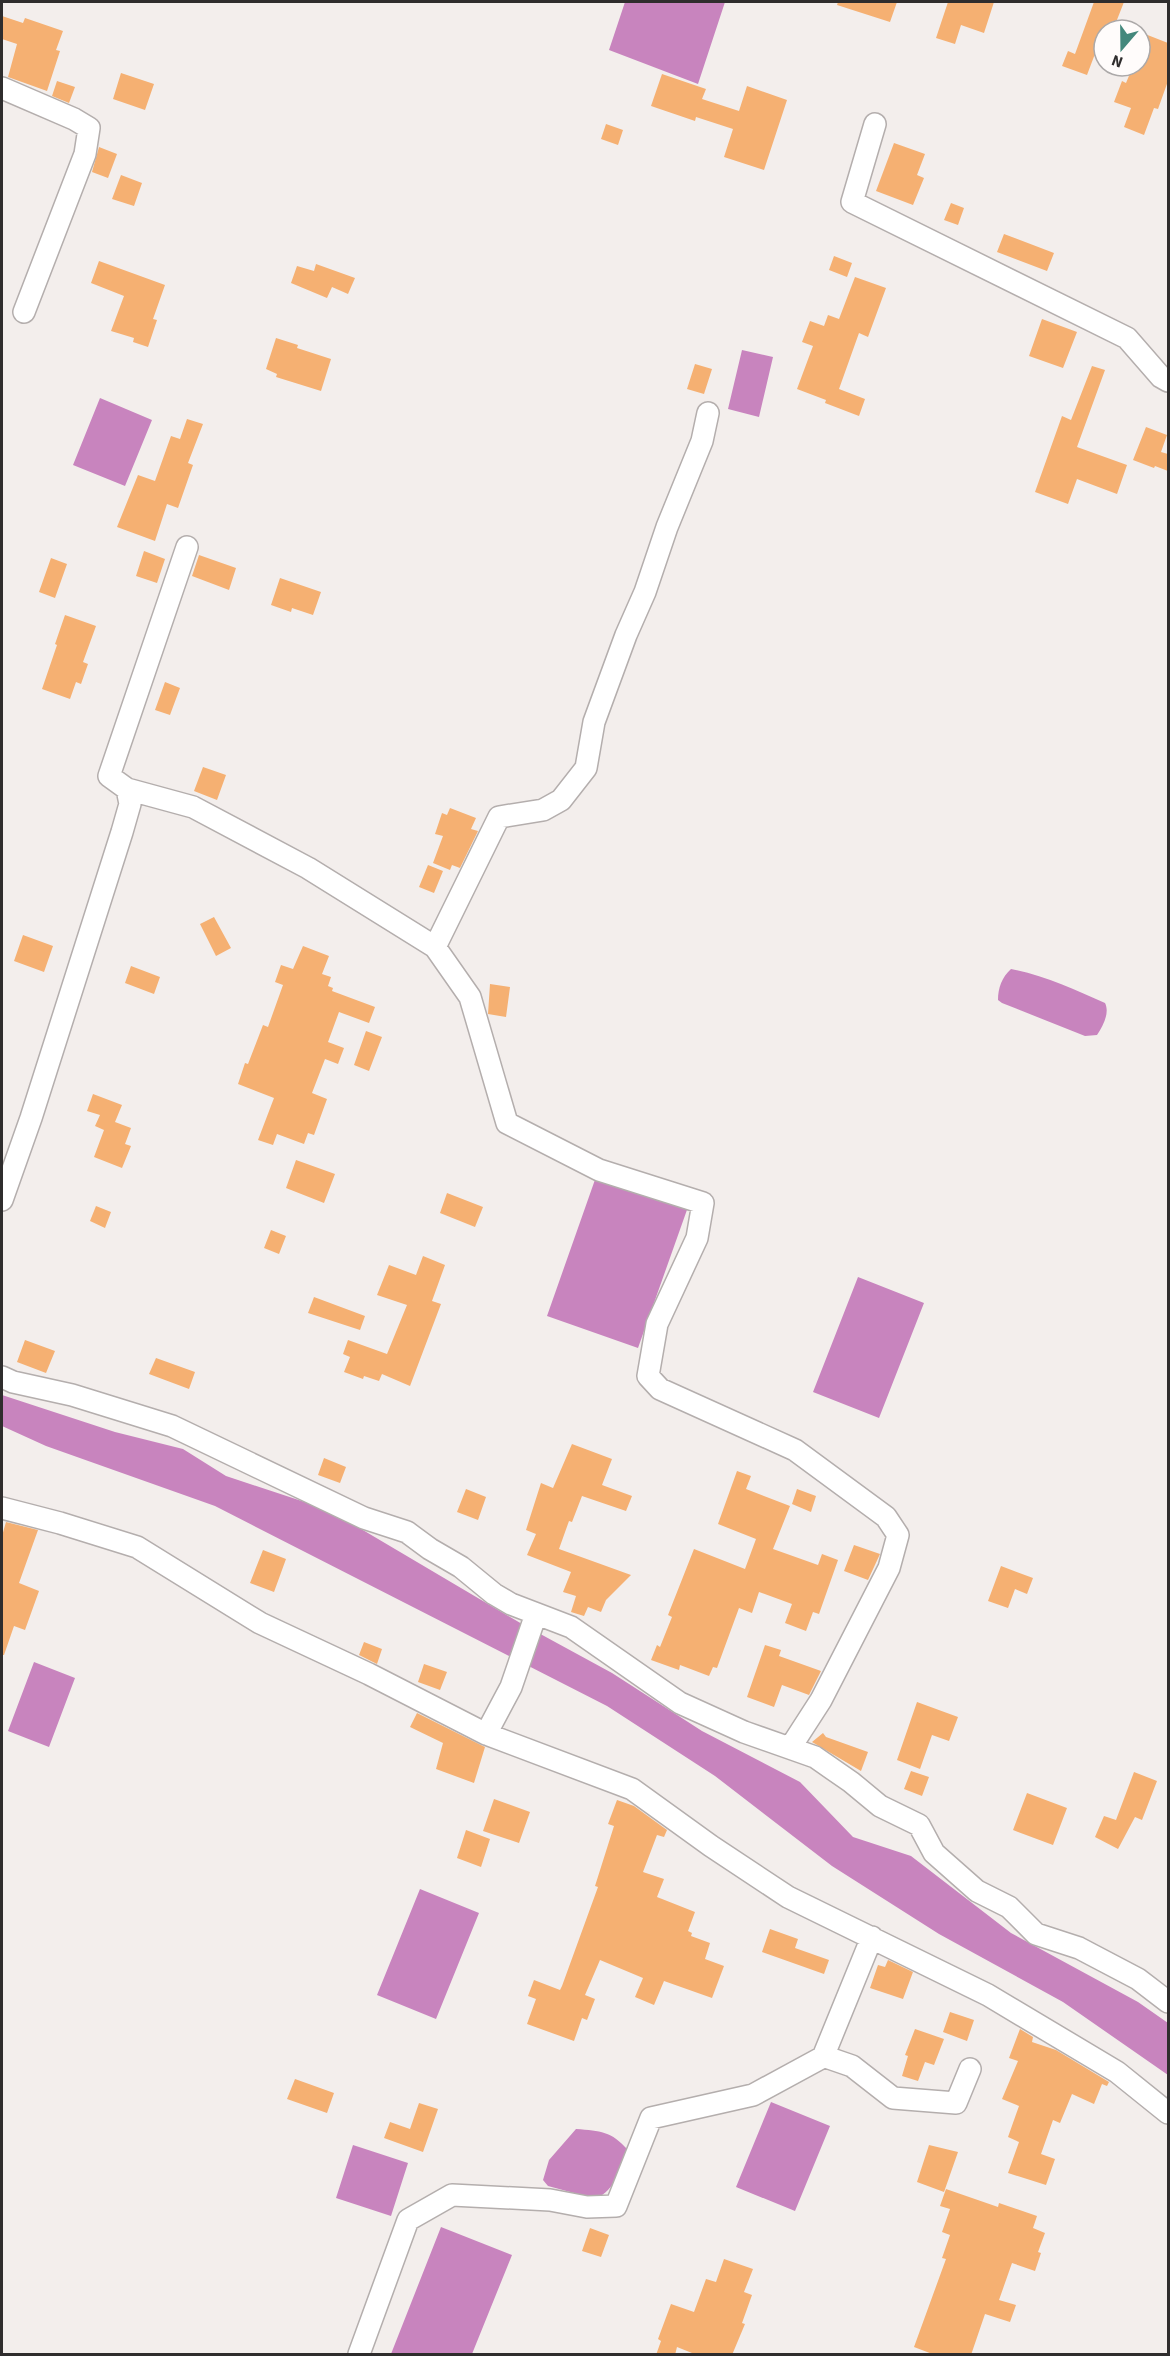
<svg xmlns="http://www.w3.org/2000/svg" width="1170" height="2356" font-family="'Source Sans 3',sans-serif">
	<style>
		.water { fill: #c884be }
		.building { fill: #f5b072 }
		.lines { fill: none; stroke-linecap: round; stroke-linejoin: round }
		.minor-casing { stroke: #b4aead; stroke-width: 24 }
		.minor { stroke: #fff; stroke-width: 21 }
	</style>
	<rect width="100%" height="100%" fill="#f3eeec"/>
	<path class="water" d="M625,2H725L698,84L609,50Z
		M742,350L773,357L759,417L728,409Z
		M100,398L152,420L125,486L73,465Z
		M1011,969C1044,975 1075,990 1105,1003C1110,1013 1103,1026 1097,1035L1085,1036L1002,1003L998,1000C998,988 1002,977 1011,969Z
		M597,1174L688,1207L638,1348L547,1316Z
		M858,1277L924,1303L879,1418L813,1392Z
		M2,1395L115,1432L183,1449L226,1476L329,1510L522,1624L612,1673L702,1731L800,1782L853,1837L911,1856L1011,1933L1138,2002L1168,2023V2075L1063,2002L939,1934L832,1866L715,1776L607,1706L215,1506L46,1446L2,1426Z
		M34,1662L75,1678L49,1747L8,1731Z
		M420,1889L479,1913L436,2019L377,1995Z
		M771,2102L830,2126L795,2211L736,2187Z
		M576,2129C601,2131 611,2131 628,2150C621,2170 615,2189 596,2199L548,2186L543,2180L549,2160Z
		M353,2145L408,2163L391,2216L336,2198Z
		M441,2227L512,2255L472,2354H391Z"/>
	<path class="building" d="M838,2H897L890,22L837,5Z
		M948,2H994L984,33L961,25L955,44L936,38Z
		M1094,2H1124L1113,30H1104L1087,75L1062,66L1068,51L1075,54Z
		M2,16L23,23L25,18L63,31L56,50L60,51L47,91L8,77L17,44L2,39Z
		M1145,34L1168,43V81L1158,109L1154,108L1144,135L1124,127L1131,108L1114,102L1122,81L1126,83L1133,66H1140V48Z
		M121,73L154,84L145,110L113,99Z
		M662,74L706,89L702,99L739,111L747,86L787,100L764,170L724,157L733,129L696,117L695,121L651,106Z
		M57,81L75,87L69,103L52,96Z
		M606,124L623,130L618,145L601,139Z
		M894,143L925,154L917,175L924,178L913,205L876,191Z
		M99,147L117,154L108,178L92,172Z
		M121,175L142,183L134,206L112,199Z
		M951,203L964,208L958,225L944,220Z
		M1004,234L1054,253L1047,271L997,252Z
		M834,256L852,263L847,277L829,270Z
		M99,261L165,285L153,319L157,320L148,347L133,342L134,338L111,331L124,296L91,283Z
		M316,264L355,278L348,294L332,287L327,298L291,283L297,266L314,271Z
		M855,277L886,288L868,337L859,333L839,389L865,399L859,416L825,403L826,400L797,389L813,346L802,342L810,321L824,326L828,315L839,319Z
		M1042,319L1077,332L1063,368L1029,356Z
		M276,338L298,345L297,348L331,359L321,391L276,377L277,374L266,369Z
		M695,364L712,369L704,394L687,389Z
		M1092,366L1105,370L1077,447L1127,465L1117,494L1077,479L1068,504L1035,492L1062,416L1071,420Z
		M187,419L203,424L188,463L193,465L178,508L167,504L155,541L117,527L138,475L155,481L171,436L180,439Z
		M1146,427L1167,435L1161,452L1168,454V471L1155,466L1154,468L1133,460Z
		M144,551L165,559L157,583L136,576Z
		M199,555L236,568L229,590L192,576Z
		M51,558L67,564L55,598L39,592Z
		M280,578L321,592L313,615L292,608L291,612L271,605Z
		M65,615L96,626L83,662L88,664L81,684L76,682L70,699L42,689L57,645L55,644Z
		M165,682L180,688L170,715L155,710Z
		M203,767L226,775L217,800L194,791Z
		M450,808L476,818L471,829L478,831L460,868L452,865L450,870L433,863L443,836L435,834L442,813L447,815Z
		M428,865L443,871L434,893L419,887Z
		M214,917L231,948L216,956L200,924Z
		M23,935L53,946L44,972L14,961Z
		M303,946L329,956L322,974L331,977L328,986L333,988L332,991L375,1007L369,1023L339,1012L328,1042L344,1048L338,1064L325,1059L312,1093L327,1099L314,1135L308,1133L304,1144L277,1134L273,1145L258,1140L274,1098L238,1084L245,1063L248,1064L263,1025L268,1027L283,985L275,982L281,965L293,969Z
		M131,966L160,977L154,994L125,983Z
		M490,984L510,987L506,1017L488,1014Z
		M366,1031L382,1037L369,1071L354,1065Z
		M93,1094L122,1105L115,1122L131,1128L125,1144L131,1146L122,1168L94,1157L104,1130L95,1126L100,1115L87,1111Z
		M296,1160L335,1174L324,1203L286,1188Z
		M447,1193L483,1207L475,1227L440,1213Z
		M96,1206L111,1212L105,1228L90,1221Z
		M271,1230L286,1236L279,1254L264,1248Z
		M423,1256L445,1265L432,1301L441,1304L410,1386L382,1374L379,1381L364,1376L363,1379L344,1372L350,1357L343,1354L348,1340L387,1354L407,1305L377,1295L389,1265L416,1275Z
		M314,1297L365,1316L360,1330L308,1313Z
		M25,1340L55,1351L46,1373L17,1362Z
		M156,1358L195,1372L189,1389L149,1374Z
		M572,1444L612,1459L602,1485L632,1496L626,1511L582,1496L572,1522L569,1521L559,1549L631,1575L606,1600L601,1612L588,1607L584,1616L571,1612L576,1596L563,1592L571,1572L527,1555L536,1534L526,1530L541,1483L553,1488Z
		M324,1458L346,1467L340,1483L318,1475Z
		M737,1471L751,1476L746,1489L790,1506L773,1549L818,1565L822,1554L838,1560L819,1614L813,1612L806,1631L785,1623L792,1604L759,1592L752,1613L739,1608L717,1668L713,1667L709,1676L680,1665L679,1670L651,1660L657,1645L660,1647L672,1617L668,1615L694,1549L745,1569L756,1539L718,1524Z
		M466,1489L486,1497L478,1520L457,1512Z
		M797,1489L816,1496L811,1512L792,1504Z
		M6,1522L38,1530L19,1583L39,1591L25,1630L14,1626L4,1655H2V1536Z
		M854,1545L880,1554L868,1580L844,1571Z
		M263,1550L286,1559L274,1592L250,1583Z
		M1001,1566L1033,1578L1027,1594L1015,1589L1008,1608L988,1601Z
		M364,1642L382,1649L377,1664L359,1655Z
		M765,1645L781,1650L779,1656L821,1671L809,1695L782,1685L774,1707L747,1697Z
		M424,1664L447,1672L440,1690L418,1682Z
		M917,1702L958,1717L949,1741L932,1735L920,1769L897,1760Z
		M417,1713L485,1747L474,1783L436,1769L443,1743L410,1727Z
		M823,1733L826,1737L868,1752L861,1771L812,1742Z
		M911,1771L929,1777L922,1796L904,1789Z
		M1134,1772L1157,1781L1142,1820L1135,1817L1118,1849L1095,1837L1104,1816L1116,1820Z
		M1027,1793L1067,1808L1053,1845L1013,1830Z
		M494,1799L530,1812L519,1843L483,1831Z
		M617,1800L634,1806L667,1830L664,1837L657,1835L643,1872L664,1879L657,1897L695,1912L688,1931L692,1933L691,1936L710,1943L705,1959L724,1966L712,1998L664,1981L654,2005L635,1997L643,1978L600,1960L585,1995L595,1999L587,2020L582,2018L574,2041L527,2024L536,1999L528,1996L534,1980L560,1990L562,1986L598,1887L595,1886L614,1826L608,1824Z
		M466,1830L490,1839L481,1867L457,1858Z
		M770,1929L798,1939L795,1948L829,1960L824,1974L762,1952Z
		M888,1960L913,1972L903,1999L870,1988L878,1965L885,1967Z
		M950,2012L974,2020L967,2041L943,2032Z
		M915,2029L944,2039L934,2065L925,2062L918,2081L902,2076L908,2056L905,2055Z
		M1020,2029L1033,2037L1032,2042L1056,2050L1109,2082L1107,2086L1102,2084L1094,2104L1072,2094L1060,2123L1053,2120L1041,2154L1055,2159L1046,2185L1008,2173L1019,2142L1008,2137L1019,2106L1002,2099L1018,2061L1009,2058Z
		M295,2079L334,2093L327,2113L287,2099Z
		M419,2103L438,2109L423,2152L384,2138L390,2122L410,2129Z
		M929,2145L958,2152L944,2192L917,2182Z
		M946,2189L998,2207L999,2203L1037,2216L1033,2228L1045,2233L1038,2252L1041,2253L1035,2271L1012,2263L999,2300L1016,2305L1010,2322L985,2314L971,2355H935L914,2347L946,2259L942,2258L950,2235L942,2232L950,2209L940,2206Z
		M590,2228L609,2235L601,2257L582,2251Z
		M724,2259L753,2269L744,2292L752,2295L742,2323L745,2324L732,2355H697L677,2347L675,2355H656L661,2341L658,2339L671,2304L694,2312L706,2279L716,2282Z"/>
	<g class="lines">
		<defs>
			<path id="minor" d="M2,88L74,119L89,128L85,154L24,312
				M875,124L852,202L1127,338L1161,377L1168,381
				M127,789L193,807L308,868L435,947L470,997L507,1123L599,1170L703,1203L697,1238L657,1324L648,1376L660,1389L795,1450L886,1517L898,1535L889,1568L821,1700L790,1748
				M435,947L499,817L543,810L561,800L586,768L594,722L626,635L645,592L667,527L702,441L708,413
				M2,1200L31,1118L122,832L130,804L127,789L109,776L187,547
				M2,1377L13,1382L72,1395L172,1426L364,1518L407,1532L430,1549L461,1567L494,1594L511,1604L571,1627L680,1703L744,1732L815,1757L851,1782L880,1806L919,1825L934,1853L977,1891L1009,1907L1036,1934L1079,1948L1138,1979L1168,2002
				M2,1508L60,1523L137,1547L260,1623L369,1674L486,1734L632,1789L711,1846L788,1897L988,1995L1117,2072L1168,2113
				M486,1734L511,1687L536,1614
				M823,2056L852,2066L893,2098L956,2103L970,2069
				M359,2354L408,2220L452,2195L550,2200L587,2207L616,2206L651,2118L753,2095L823,2057L872,1937"/>
		</defs>
		<use href="#minor" class="minor-casing"/>
		<use href="#minor" class="minor"/>
	</g>
	<rect width="1170" height="2356" fill="none" stroke="#2f2d2d" stroke-width="6"/>
	<g transform="translate(1122 48) rotate(200)"><circle r="28" fill="#fffcfb" stroke="#aca9a9" stroke-width="1.5"/>
	<path d="M0-4.5L10 22L0 15L-10 22Z" fill="#44887c"/>
	<text y="-9" font-size="16" font-weight="bold" text-anchor="middle" fill="#2f2d2d">N</text>
	</g>
</svg>
